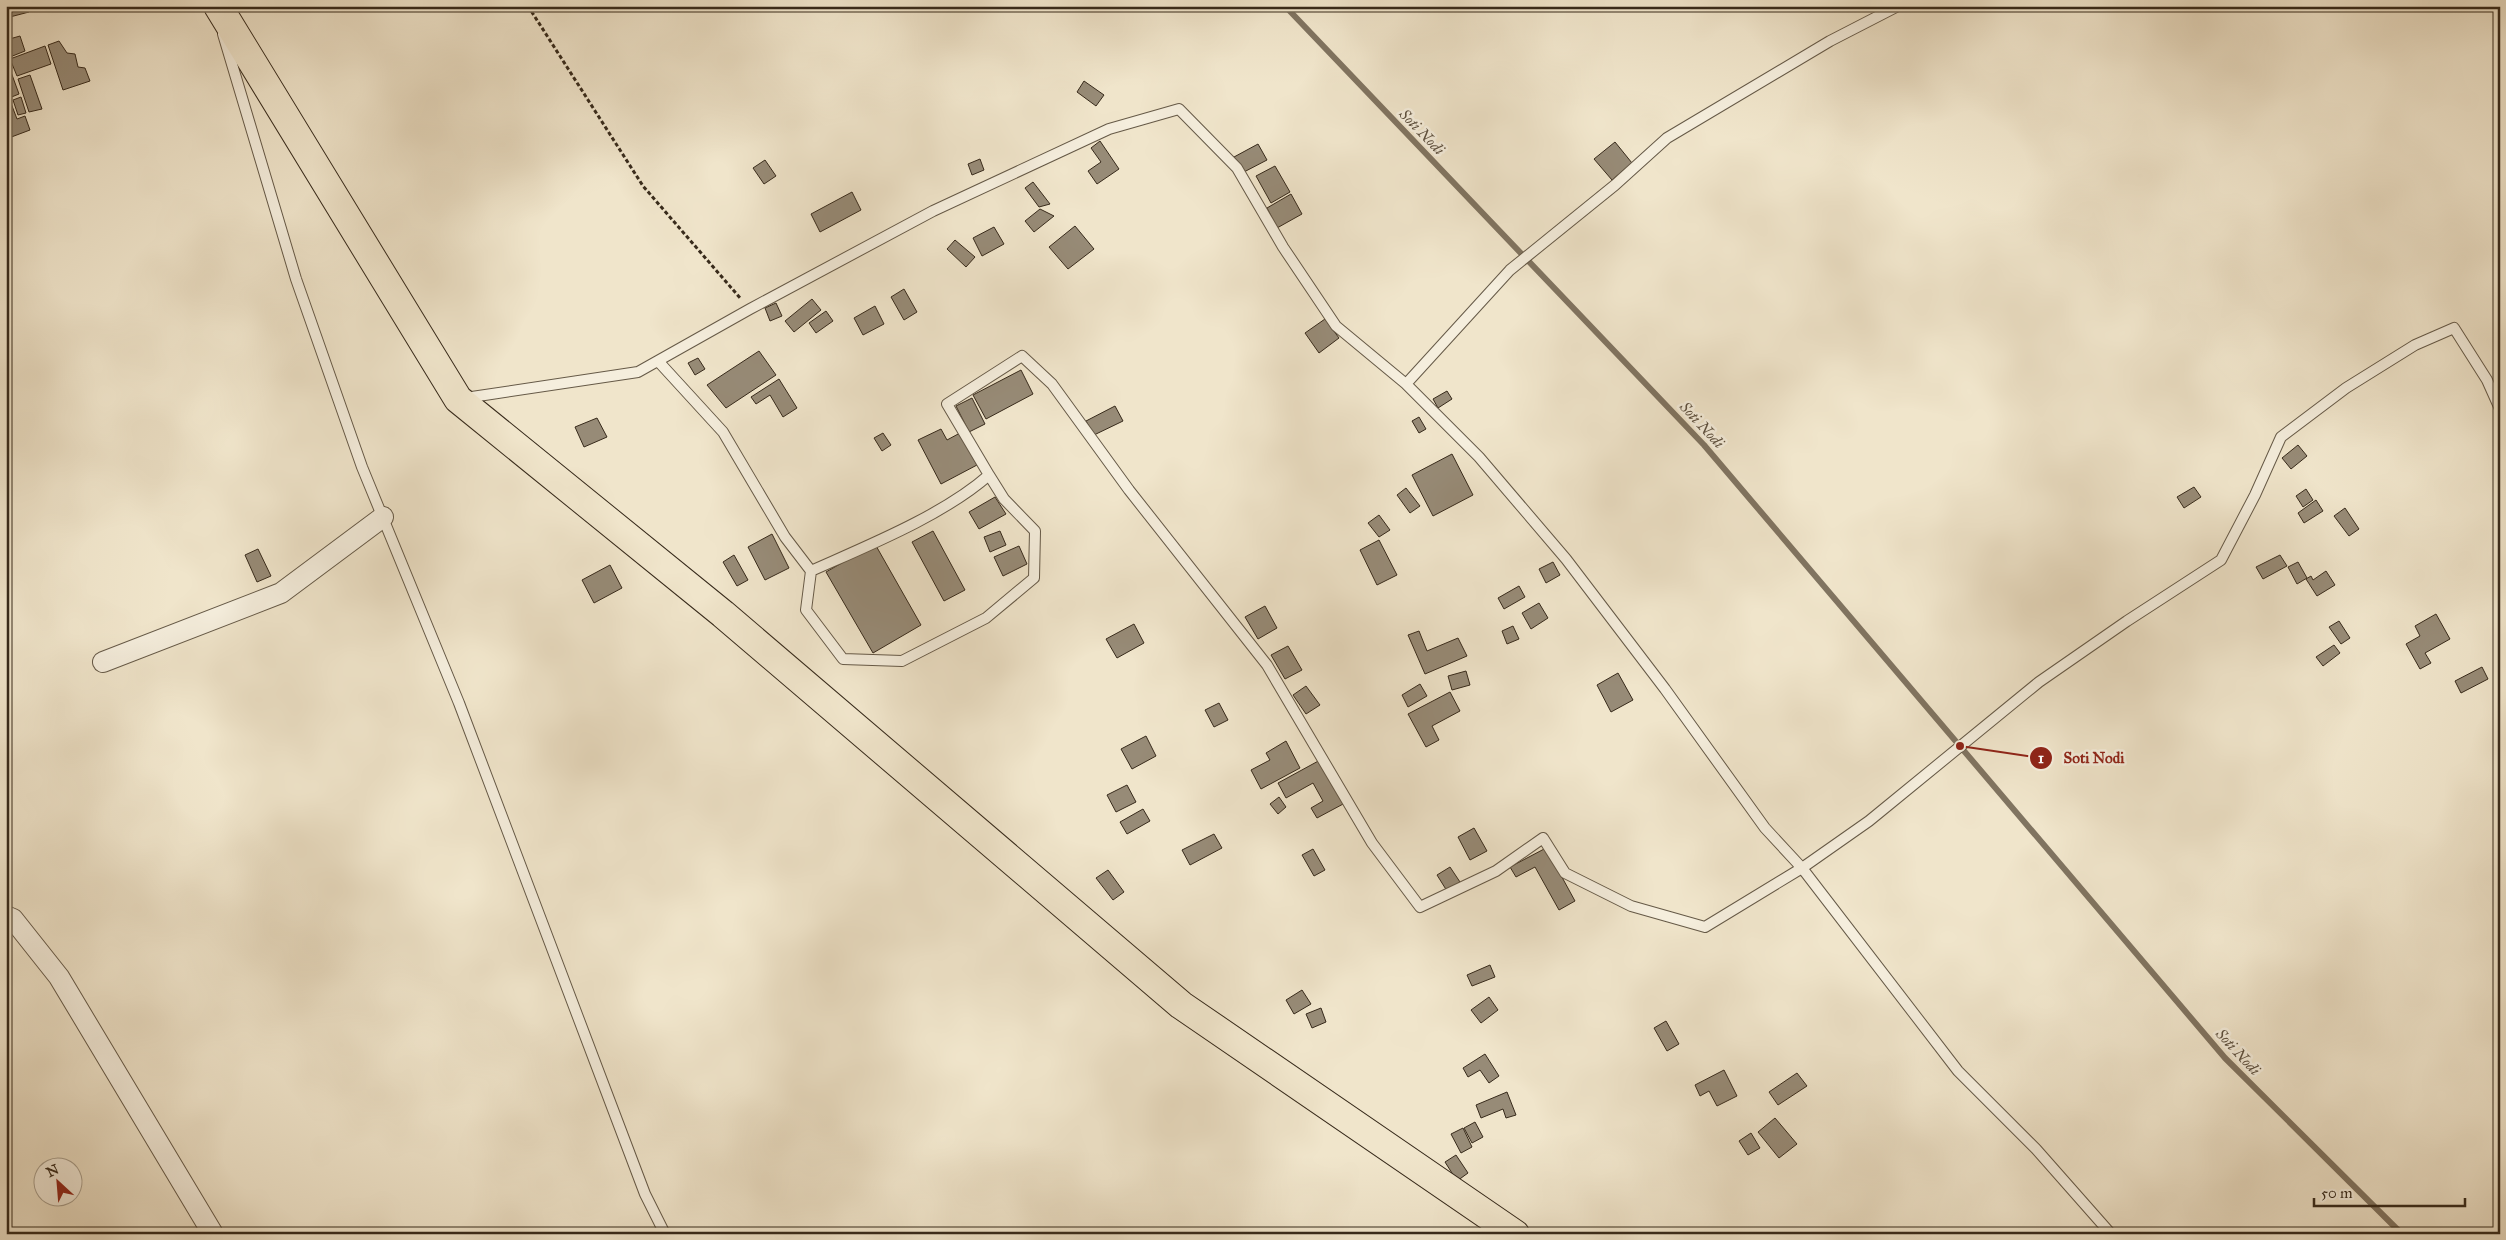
<svg xmlns="http://www.w3.org/2000/svg" width="2506" height="1240" font-family="'IM FELL Great Primer',serif">
	<style>
		.lines { fill: none; stroke-linecap: round; stroke-linejoin: round }
		.stream { stroke: #807461; stroke-width: 6 }
		.building { fill: #978b77; stroke: #372a1b }
		.service-casing { stroke: #655947; stroke-width: 12 }
		.minor-casing { stroke: #655947; stroke-width: 22 }
		.trunk-casing { stroke: #372a1b; stroke-width: 30 }
		.path { stroke: #372a1b; stroke-width: 3; stroke-dasharray: 4 2.5; stroke-linecap: butt }
		.service { stroke: #f5eedd; stroke-width: 10 }
		.minor { stroke: #f5eedd; stroke-width: 20 }
		.trunk { stroke: #f0e5cb; stroke-width: 28 }
		.labels { text-anchor: middle; dominant-baseline: central; stroke-width: 5; stroke-linejoin: round; paint-order: stroke }
		.water-label { font-size: 15px; font-style: italic; fill: #5c4f3e; stroke: #f5eedd }
		.leader { fill: none; stroke: #8f2418; stroke-width: 2 }
		.callout-dot { fill: #8f2418; stroke: #f5eedd; stroke-width: 2 }
		.mark-label { font-size: 15px; text-anchor: middle; font-weight: bold; fill: #fff }
		.callout-label { font-size: 15px; text-anchor: middle; font-weight: bold; fill: #8f2418; stroke: #f5eedd; stroke-width: 5; stroke-linejoin: round; paint-order: stroke }
	</style>
	<rect width="100%" height="100%" fill="#f0e5cb"/>
	<filter id="stains"><feTurbulence type="fractalNoise" baseFrequency=".004" numOctaves="4"/><feColorMatrix values="0 0 0 0 .2 0 0 0 0 .09 0 0 0 0 .02 0 0 0 .5 -.17"/></filter>
	<radialGradient id="worn" r=".72"><stop offset=".6" stop-color="#630" stop-opacity="0"/><stop offset="1" stop-color="#630" stop-opacity=".3"/></radialGradient>
	<g class="lines">
		<path class="stream" d="M1285,6L1704,445L2225,1058L2402,1234"/>
	</g>
	<path class="building" d="M6,6H27L29,12L6,18Z
		M20,36L25,51L10,57L6,40Z
		M59,41L67,53L75,54L78,67L85,68L90,81L63,90L48,45Z
		M45,46L51,64L17,76L10,59Z
		M11,72L19,94L9,98L17,119L25,116L30,130L6,139V74Z
		M30,75L42,109L29,112L18,79Z
		M1084,81L1104,95L1096,106L1077,92Z
		M21,97L26,113L18,115L13,100Z
		M1100,141L1119,169L1097,184L1088,171L1101,162L1091,148Z
		M1615,142L1632,163L1612,180L1594,159Z
		M1258,144L1267,160L1242,173L1234,157Z
		M980,159L984,170L972,175L968,164Z
		M765,160L776,176L764,184L753,168Z
		M1275,166L1290,192L1271,203L1256,176Z
		M1033,182L1050,204L1039,207L1025,188Z
		M852,192L861,210L820,232L811,214Z
		M1291,194L1302,214L1277,228L1267,208Z
		M1040,209L1054,216L1034,232L1025,221Z
		M1075,226L1094,249L1068,269L1049,247Z
		M994,227L1004,244L982,256L973,238Z
		M955,240L975,257L966,267L947,249Z
		M904,289L917,312L904,320L891,297Z
		M812,299L821,310L794,332L785,321Z
		M776,303L782,316L770,321L765,308Z
		M875,306L884,324L863,335L854,318Z
		M826,311L833,321L816,333L809,323Z
		M1325,319L1339,338L1319,353L1305,333Z
		M759,351L776,375L726,408L707,385Z
		M698,358L705,369L695,375L688,363Z
		M1021,370L1033,394L986,419L973,395Z
		M779,379L797,408L783,417L770,395L756,404L751,397Z
		M1447,391L1452,399L1438,408L1433,399Z
		M972,398L985,424L969,432L956,406Z
		M1115,406L1123,421L1094,435L1086,421Z
		M1419,417L1426,429L1419,433L1412,421Z
		M597,418L607,437L584,447L575,427Z
		M941,429L947,440L960,433L977,465L941,484L918,440Z
		M883,433L891,445L882,451L874,438Z
		M2298,445L2307,456L2291,469L2282,458Z
		M1452,454L1473,495L1433,516L1412,475Z
		M2194,487L2201,497L2184,508L2177,497Z
		M1406,488L1420,506L1410,513L1397,495Z
		M2306,489L2313,500L2303,507L2296,496Z
		M995,497L1006,514L979,529L969,512Z
		M2316,500L2323,511L2304,523L2298,513Z
		M2345,508L2359,529L2349,536L2334,516Z
		M1379,515L1390,530L1379,537L1368,523Z
		M933,531L965,590L944,601L912,542Z
		M1000,531L1006,545L990,552L984,537Z
		M772,534L789,568L765,580L748,547Z
		M1379,540L1397,575L1377,585L1360,550Z
		M875,544L921,625L873,653L826,572Z
		M1019,546L1027,564L1003,576L994,557Z
		M258,549L271,576L257,582L245,555Z
		M734,555L748,580L737,586L723,562Z
		M2280,555L2287,566L2263,579L2256,567Z
		M1553,562L1560,575L1546,583L1539,569Z
		M2298,562L2307,578L2297,584L2288,567Z
		M610,565L622,588L594,603L582,580Z
		M2326,571L2335,585L2317,596L2306,579L2311,576L2313,580Z
		M1519,586L1525,597L1504,609L1498,598Z
		M1539,603L1548,618L1531,629L1522,613Z
		M1265,606L1277,628L1258,639L1245,617Z
		M2436,614L2450,639L2425,653L2431,663L2420,669L2406,644L2420,636L2415,626Z
		M2339,621L2350,638L2341,644L2329,627Z
		M1134,624L1144,643L1117,658L1106,639Z
		M1513,626L1519,639L1507,644L1502,631Z
		M1419,631L1427,651L1458,638L1467,656L1425,674L1408,635Z
		M2334,645L2340,653L2323,666L2316,657Z
		M1288,646L1302,670L1285,679L1271,655Z
		M2482,667L2488,679L2461,693L2455,681Z
		M1466,671L1470,685L1452,690L1448,676Z
		M1618,673L1633,700L1611,712L1597,685Z
		M1420,684L1427,696L1408,707L1402,695Z
		M1306,686L1320,705L1306,714L1293,695Z
		M1450,692L1460,711L1432,726L1439,740L1426,747L1408,714Z
		M1219,703L1228,720L1214,727L1205,710Z
		M1146,736L1156,756L1132,769L1121,749Z
		M1286,741L1300,768L1261,789L1251,770L1270,760L1266,753Z
		M1322,759L1345,803L1317,818L1311,808L1323,801L1313,783L1286,798L1278,783Z
		M1127,785L1136,802L1116,812L1107,795Z
		M1279,797L1286,807L1278,814L1270,804Z
		M1143,809L1150,821L1127,834L1120,822Z
		M1474,828L1487,851L1470,860L1458,837Z
		M1214,834L1222,848L1190,865L1182,850Z
		M1546,848L1575,901L1559,910L1535,867L1516,877L1510,867Z
		M1313,849L1325,870L1314,876L1302,855Z
		M1450,867L1460,882L1447,891L1437,875Z
		M1108,870L1124,892L1113,900L1096,878Z
		M1490,965L1495,977L1472,986L1467,975Z
		M1302,990L1311,1004L1294,1014L1286,1000Z
		M1489,997L1498,1010L1481,1023L1471,1010Z
		M1321,1008L1326,1022L1312,1028L1306,1014Z
		M1666,1021L1679,1044L1667,1051L1654,1028Z
		M1485,1054L1499,1076L1489,1083L1480,1070L1468,1077L1463,1068Z
		M1724,1070L1737,1096L1717,1106L1709,1091L1700,1096L1695,1085Z
		M1797,1073L1807,1086L1778,1105L1769,1092Z
		M1507,1092L1516,1115L1506,1118L1503,1109L1481,1118L1476,1105Z
		M1775,1118L1797,1144L1779,1158L1758,1132Z
		M1475,1122L1483,1137L1472,1143L1464,1128Z
		M1463,1128L1472,1147L1461,1153L1451,1134Z
		M1751,1133L1760,1148L1748,1155L1739,1141Z
		M1456,1155L1468,1173L1457,1181L1445,1162Z"/>
	<g class="lines">
		<defs>
			<path id="service" d="M1898,6L1830,41L1667,138L1615,185L1510,270L1406,384L1479,457L1566,559L1665,689L1765,828L1802,868L1958,1071L2036,1149L2111,1234
				M223,34L296,279L362,467L459,703L645,1194L665,1234
				M658,361L723,432L785,537L811,571C867,546 944,515 989,475L947,404L1022,356L1052,384L1129,490L1267,665L1372,843L1420,907L1496,871L1543,838L1565,873L1631,906L1705,927L1802,868L1869,821L2039,682L2127,621L2221,560L2255,495L2281,437L2346,388L2415,345L2454,328L2487,380L2500,409
				M465,398L638,372L750,309L933,211L1109,129L1179,109L1237,168L1283,247L1336,326L1406,384
				M811,571L806,610L843,659L902,661L986,618L1034,578L1035,531L1004,499L989,475"/>
			<path id="minor" d="M103,662L281,593L383,517
				M6,916L13,919L59,977L213,1234"/>
			<path id="trunk" d="M218,6L458,399L723,614L1181,1005L1515,1234"/>
		</defs>
		<use href="#service" class="service-casing"/>
		<use href="#minor" class="minor-casing"/>
		<use href="#trunk" class="trunk-casing"/>
		<path class="path" d="M528,6L643,186L741,299"/>
		<use href="#service" class="service"/>
		<use href="#minor" class="minor"/>
		<use href="#trunk" class="trunk"/>
	</g>
	<g class="labels">
		<g class="water-label">
			<text transform="translate(1422 132) rotate(46)">Soti Nodi</text>
			<text transform="translate(1702 425) rotate(47)">Soti Nodi</text>
			<text transform="translate(2238 1052) rotate(47)">Soti Nodi</text>
		</g>
	</g>
	<path class="leader" d="M1960 746L2041 758"/>
	<g class="callout-dot">
		<circle cx="1960" cy="746" r="5"/>
		<circle cx="2041" cy="758" r="12"/>
	</g>
	<g class="mark-label">
		<text x="2041" y="763">1</text>
	</g>
	<g class="callout-label">
		<text x="2094" y="763">Soti Nodi</text>
	</g>
	<rect width="2506" height="1240" fill="none" stroke="#f0e5cb" stroke-width="25"/>
	<rect x="8" y="8" width="2491" height="1225" fill="none" stroke="#372a1b" stroke-width="2.5"/>
	<rect x="12" y="12" width="2481" height="1215" fill="none" stroke="#372a1b"/>
	<g transform="translate(58 1182) rotate(334)"><circle r="24" fill="#f5eedd" stroke="#a9a08f"/>
	<path d="M0-4L9 19L0 12L-9 19Z" fill="#8f2418"/>
	<text y="-8" font-size="14" font-weight="bold" text-anchor="middle" fill="#372a1b">N</text>
	</g>
	<path d="M2314 1198v8h151v-8" fill="none" stroke="#372a1b" stroke-width="2.5"/>
	<text x="2321" y="1198" font-size="15" fill="#372a1b" stroke="#f5eedd" stroke-width="4" paint-order="stroke">50 m</text>
	<rect width="100%" height="100%" filter="url(#stains)"/>
	<rect width="100%" height="100%" fill="url(#worn)"/>
</svg>
